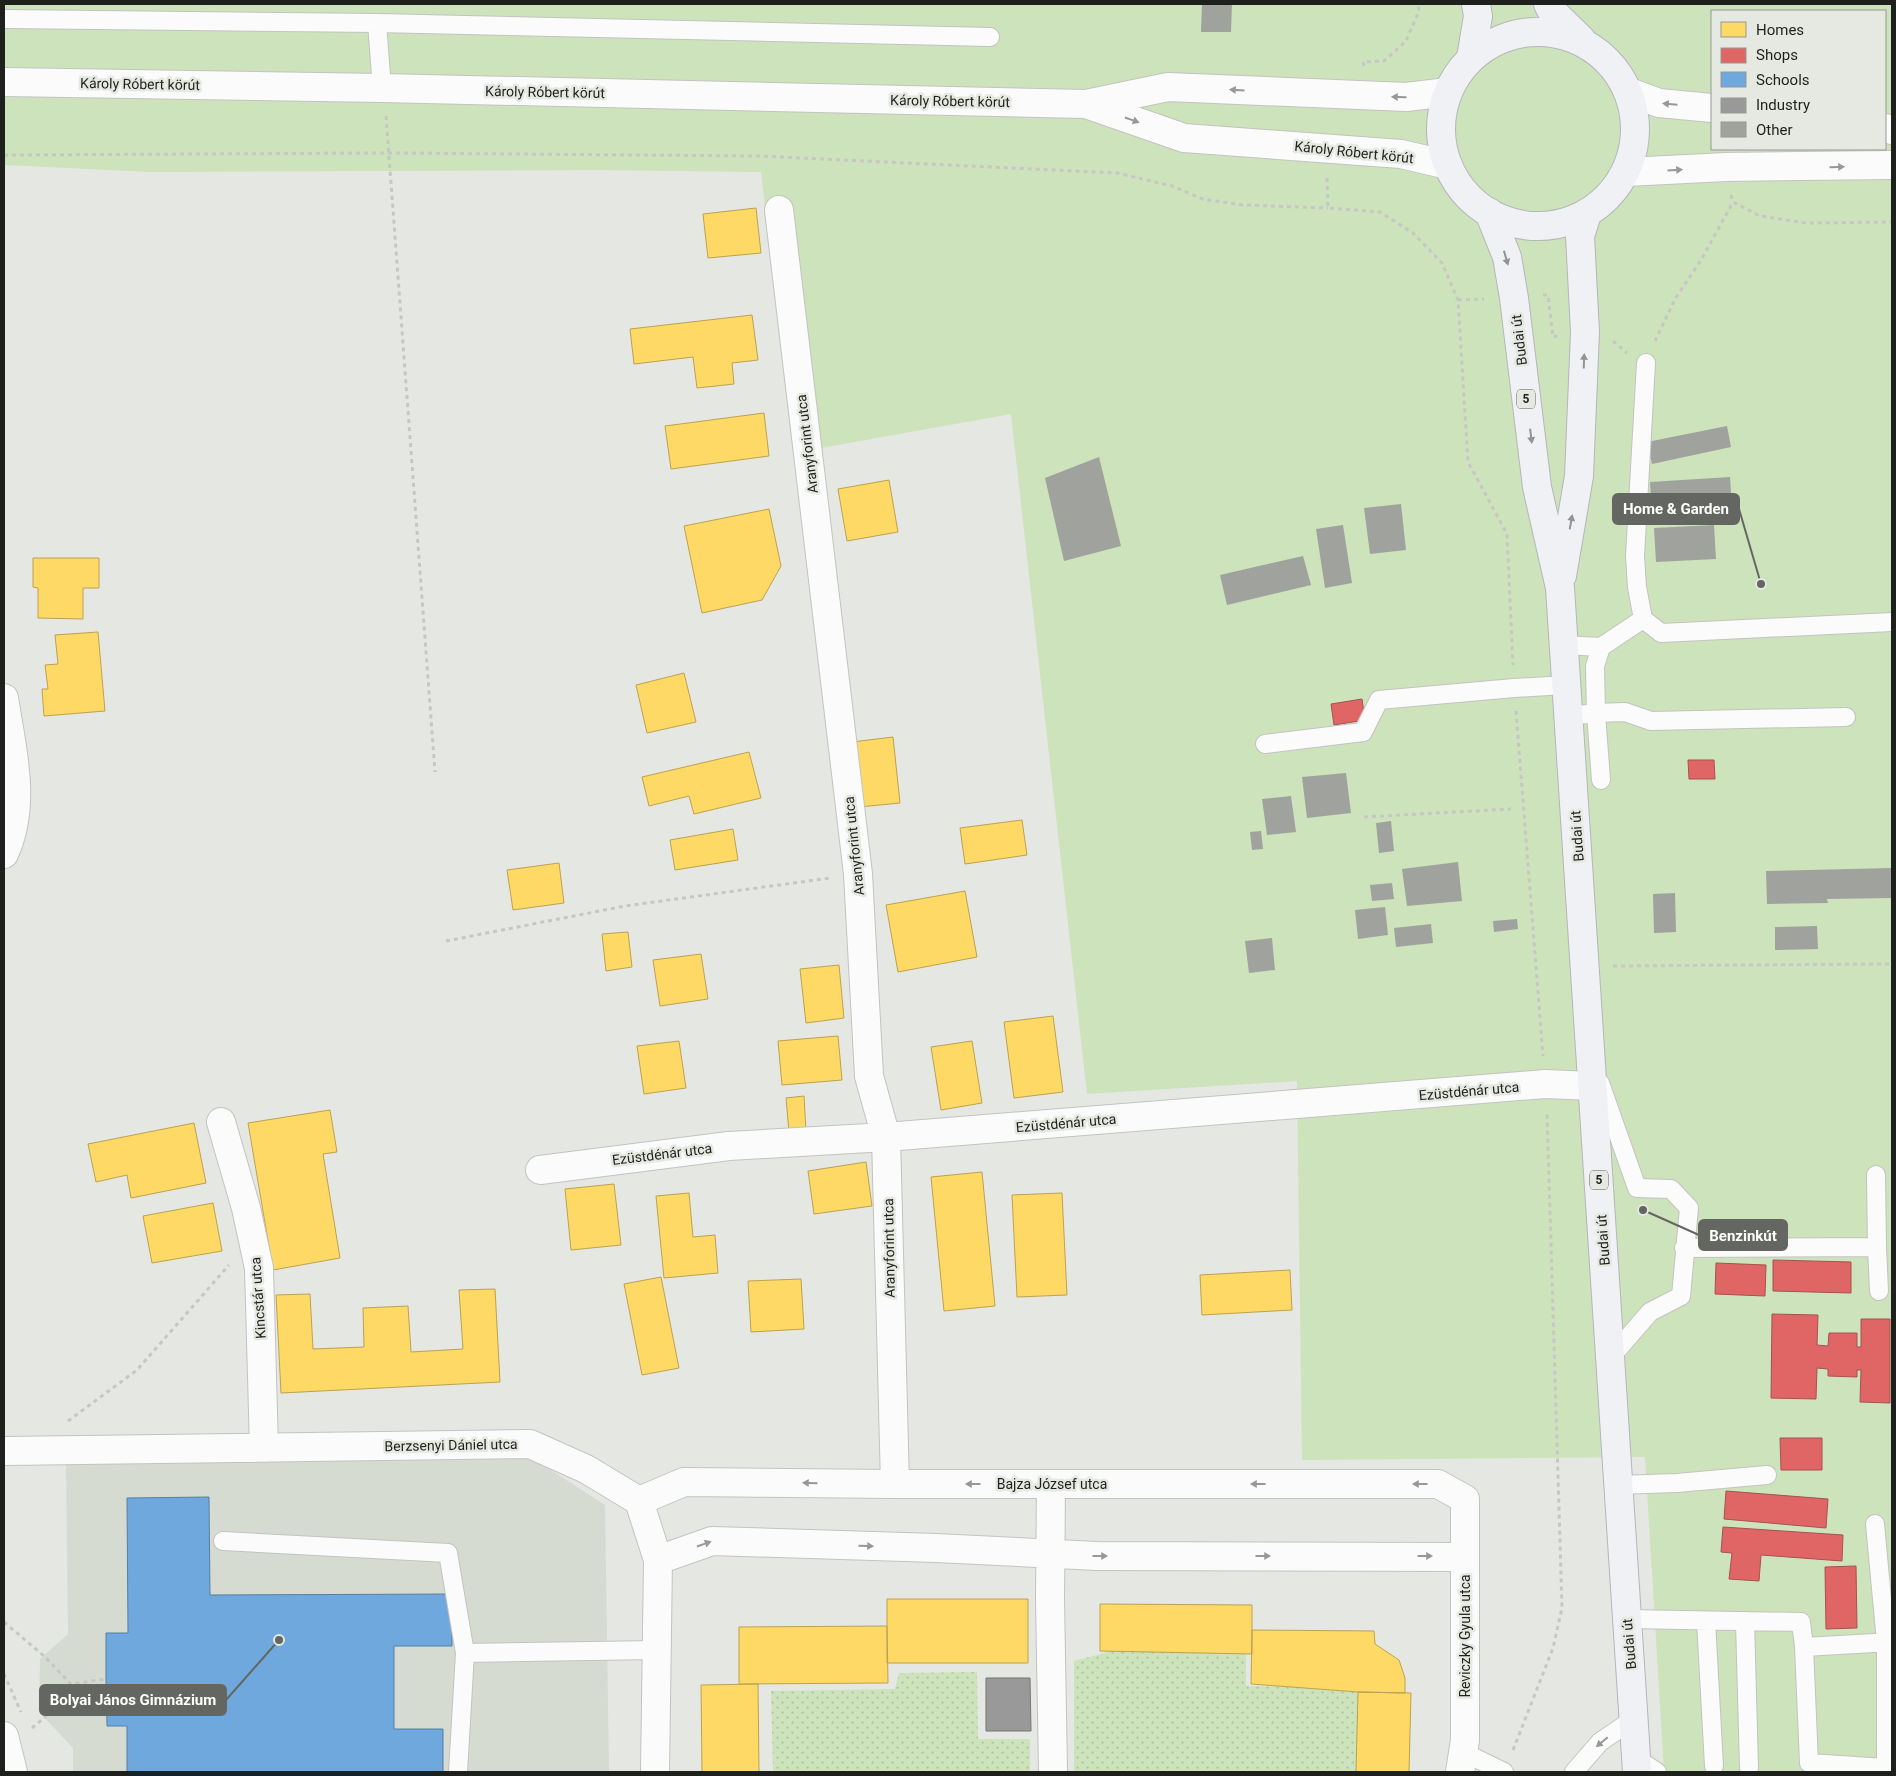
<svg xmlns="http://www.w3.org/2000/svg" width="1896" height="1776" font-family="Roboto,sans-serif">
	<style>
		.built { fill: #d5dbd1 }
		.grass { fill: url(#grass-dots) }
		.garden { fill: #cde3bb; fill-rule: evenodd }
		.homes { fill: #ffd966; stroke: #bca250 }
		.shops { fill: #e06666; stroke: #a65150 }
		.schools { fill: #6fa8dc; stroke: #577fa3 }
		.industry { fill: #999; stroke: #747574 }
		.building { fill: #a0a29e }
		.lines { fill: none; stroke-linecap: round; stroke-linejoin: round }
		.lane-casing { stroke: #c3c4c1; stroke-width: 20 }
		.street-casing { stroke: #c3c4c1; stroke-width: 30 }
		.secondary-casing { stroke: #c3c4c1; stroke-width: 30 }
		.primary-casing { stroke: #b5b6ba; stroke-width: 30 }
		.path { stroke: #c6c7c5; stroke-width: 3; stroke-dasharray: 4 4; stroke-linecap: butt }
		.lane { stroke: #fbfbfb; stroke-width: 18 }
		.street { stroke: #fbfbfb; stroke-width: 28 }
		.secondary { stroke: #fbfbfb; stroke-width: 28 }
		.primary { stroke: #f0f1f4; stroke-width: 28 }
		.oneway { fill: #989897 }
		.oneway2 { fill: #929393 }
		.labels { text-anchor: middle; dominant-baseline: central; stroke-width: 5; stroke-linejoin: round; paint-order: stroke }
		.shield { fill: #e5e9e1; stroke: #5a5c58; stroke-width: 1 }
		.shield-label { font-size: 12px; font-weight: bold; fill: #1e201d }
		.street-label { font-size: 14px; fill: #1e201d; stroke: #e5e9e1 }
		.leader { fill: none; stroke: #646662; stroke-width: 2 }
		.callout-dot { fill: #646662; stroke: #e5e9e1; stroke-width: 2 }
		.callout { fill: #646662; stroke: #646662; stroke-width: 2 }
		.callout-label { font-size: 15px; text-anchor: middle; font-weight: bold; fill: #fff }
	</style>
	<defs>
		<pattern id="grass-dots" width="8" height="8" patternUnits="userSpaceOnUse" patternTransform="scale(1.25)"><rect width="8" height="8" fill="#cde3bb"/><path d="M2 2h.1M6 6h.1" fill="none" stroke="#b0c2a0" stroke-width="1.8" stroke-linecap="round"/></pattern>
	</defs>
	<rect width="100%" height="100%" fill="#e5e7e3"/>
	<path class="built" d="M529,1456L605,1505L609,1772H73V1748L39,1712L40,1659L68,1634L66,1461Z"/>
	<path class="grass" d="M1112,1651L1246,1653V1686L1362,1688L1361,1772H1074V1661Z
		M977,1672L978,1739H1030V1772H773L771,1691L895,1689L899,1673Z"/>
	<path class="garden" d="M4,4H1892V1772H1664L1645,1457L1302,1460L1297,1081L1087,1094L1011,414L793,453L761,172L594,170L150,172L4,165ZM1712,11H1885V149H1712Z"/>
	<path class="homes" d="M756,208L761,253L708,258L703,214Z
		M752,315L758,360L732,363L734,384L697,388L693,357L634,364L630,329Z
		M764,413L769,456L671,469L665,426Z
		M889,480L898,532L847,541L838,489Z
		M769,509L781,566L762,600L702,613L684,526Z
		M33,558H99V588H83V619L38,618V588L33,587Z
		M98,632L105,711L44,716L42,689H48L45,665L58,664L55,635Z
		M684,673L696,722L647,733L636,685Z
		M893,737L900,803L859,807L852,742Z
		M749,752L761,798L694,814L689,796L649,806L642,777Z
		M1022,820L1027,855L965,864L960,828Z
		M733,829L738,860L675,870L670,840Z
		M559,863L564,903L513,910L507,870Z
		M965,891L977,957L898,972L886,905Z
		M628,932L632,967L606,971L602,934Z
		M701,954L708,999L660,1006L653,960Z
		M839,965L844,1018L806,1023L800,969Z
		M1053,1016L1063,1092L1014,1098L1004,1022Z
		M838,1036L842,1080L782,1085L778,1041Z
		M679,1041L686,1088L644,1094L637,1046Z
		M972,1041L982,1103L941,1110L931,1047Z
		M804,1096L806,1131L789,1132L786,1098Z
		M330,1110L337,1152L323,1154L340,1258L273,1270L248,1123Z
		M194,1123L206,1183L131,1198L127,1175L96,1182L88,1144Z
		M866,1162L872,1206L814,1214L808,1171Z
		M982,1172L995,1306L944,1311L931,1177Z
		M614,1184L621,1245L571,1250L565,1189Z
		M689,1193L693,1237L715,1235L718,1273L664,1278L656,1196Z
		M1062,1193L1067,1295L1017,1297L1012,1195Z
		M213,1203L222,1251L152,1263L143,1216Z
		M1290,1270L1292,1310L1202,1315L1200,1275Z
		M661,1277L679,1368L642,1375L624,1284Z
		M801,1279L804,1329L751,1332L748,1281Z
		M495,1289L500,1382L281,1393L276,1295L310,1294L313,1349L364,1347L363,1308L408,1306L411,1352L463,1349L459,1290Z
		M887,1599H1028V1663H887Z
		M1100,1604L1252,1605V1654L1100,1651Z
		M887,1626L888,1683L739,1684V1627Z
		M1252,1630L1374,1631L1375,1644L1399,1660L1405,1678V1693L1358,1692L1251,1684Z
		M758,1684L759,1772H702L701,1685Z
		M1358,1692L1411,1693L1409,1772H1356Z"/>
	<path class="shops" d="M1362,699L1365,720L1334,725L1331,704Z
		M1688,760H1714L1715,779H1689Z
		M1773,1260L1851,1262V1293L1773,1291Z
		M1716,1263L1766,1265L1765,1296L1715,1294Z
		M1772,1314L1818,1315L1817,1345L1828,1346L1829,1333H1857V1347H1861V1319H1890V1403L1860,1402L1861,1370H1857V1377L1828,1376V1369L1817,1368L1816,1399L1771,1398Z
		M1780,1438H1822V1470H1781Z
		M1726,1491L1828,1499L1826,1528L1724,1519Z
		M1723,1527L1843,1535L1842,1561L1761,1555L1759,1581L1729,1579L1732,1553L1721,1552Z
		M1856,1566L1857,1628L1826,1629L1825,1567Z"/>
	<path class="schools" d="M209,1497L210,1595L452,1594V1646H394V1729H443V1772H127V1726H107L106,1679V1633H128L127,1498Z"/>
	<path class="industry" d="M986,1678H1030L1031,1731H986Z"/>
	<path class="building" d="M1202,4H1232L1231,32H1201Z
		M1727,426L1731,447L1652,464L1647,442Z
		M1099,457L1121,546L1064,561L1045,478Z
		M1730,477L1732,507L1652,513L1650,482Z
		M1401,504L1406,550L1370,554L1364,508Z
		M1343,525L1352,583L1325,588L1316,529Z
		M1714,525L1716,559L1656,562L1654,528Z
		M1303,556L1311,585L1227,605L1220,575Z
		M1346,773L1351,813L1307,818L1302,777Z
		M1291,796L1296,832L1267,835L1262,799Z
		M1391,821L1394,851L1379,853L1376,823Z
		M1261,831L1263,849L1252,850L1250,832Z
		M1458,862L1462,901L1407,906L1402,869Z
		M1892,868V898L1827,899L1828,903L1767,904L1766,871Z
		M1392,883L1394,899L1372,901L1370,885Z
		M1675,893L1676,932L1654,933L1653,894Z
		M1385,907L1388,935L1358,939L1355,910Z
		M1517,919L1518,929L1494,932L1493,921Z
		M1431,924L1433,943L1396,947L1394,928Z
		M1817,926L1818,949L1775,950V927Z
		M1272,938L1275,970L1249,973L1245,941Z"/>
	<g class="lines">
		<defs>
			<path id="lane" d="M4,19L377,23
				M382,88L377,23L990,37
				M1643,619L1661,633L1892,622
				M1563,645L1601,647L1643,619L1637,587L1635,556L1646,363
				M1569,716L1596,713L1625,712L1651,721L1846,717
				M1265,744L1363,732L1379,700L1514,688L1566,685
				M1601,780L1596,713L1595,666L1601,647
				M1600,1083L1637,1188L1671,1189L1689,1208L1681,1296L1650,1312L1611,1357
				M1877,1247L1879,1291
				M1684,1248L1877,1247L1876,1175
				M1617,1485L1677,1483L1767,1475
				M223,1541L448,1553L465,1653L657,1650
				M1627,1619L1801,1622L1804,1647L1892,1642
				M1706,1621L1714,1766
				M1745,1621L1749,1768
				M1804,1647L1809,1763L1886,1768V1642L1875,1524
				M1463,1752L1504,1772
				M1637,1759L1657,1772
				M458,1772L465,1653
				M1574,1772L1600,1742L1635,1718"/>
			<path id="street" d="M779,210L858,874L869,1076L886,1137L895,1484
				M4,698C12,750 27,804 4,854
				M221,1122L246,1208L259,1268L264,1448
				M540,1170L729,1146L886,1137L1545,1084L1592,1086
				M4,1451L530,1444L586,1469L639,1501L658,1560L655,1772
				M1051,1484L1050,1599L1053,1772
				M639,1501L684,1482L895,1484H1438L1465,1499V1740L1460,1772
				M658,1560L712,1541L936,1548L1097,1556L1464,1557"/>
			<path id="secondary" d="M4,82L382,88L1086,104L1168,87L1406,97L1448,92
				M1629,92L1659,103L1712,108
				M1086,104L1184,138L1401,154L1448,165
				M1885,128L1892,130
				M1626,172L1726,167L1892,165
				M4,1736L13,1772"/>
			<path id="primary" d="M1548,4L1551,10L1581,39
				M1441 129a97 97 0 1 1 194 0a97 97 0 1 1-194 0Z
				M1471,58L1478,16L1476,4
				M1489,212L1507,257L1514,298L1537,487L1560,588L1637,1772
				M1562,576L1579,476L1585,332L1580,236L1587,214"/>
		</defs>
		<use href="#lane" class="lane-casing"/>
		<use href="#street" class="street-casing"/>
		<use href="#secondary" class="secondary-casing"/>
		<use href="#primary" class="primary-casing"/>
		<path class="path" d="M1364,66L1363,62L1384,61L1406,41L1419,11L1418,4
			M386,116L435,772
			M4,155L390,153L759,156L1117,173L1172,186L1203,199L1242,205L1328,208
			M1327,178L1328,208L1380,212L1413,233L1442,263L1458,300L1468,462L1507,534L1513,665
			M1731,195L1733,202L1760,216L1806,223L1892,222
			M1543,295H1548L1553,337L1557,336
			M1458,300L1484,299
			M1613,341L1627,353
			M1655,341L1675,299L1701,260L1733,202
			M1516,711L1543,1056
			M1364,817L1511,809
			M446,941L625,906L830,878
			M1613,966L1892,964
			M68,1421L137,1370L229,1265
			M4,1622L44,1656L71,1684L106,1679
			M4,1674L21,1712
			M32,1728L44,1718L71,1684
			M1513,1750L1553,1648L1562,1608L1547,1112"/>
		<use href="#lane" class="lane"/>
		<use href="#street" class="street"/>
		<use href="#secondary" class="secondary"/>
		<use href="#primary" class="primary"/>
	</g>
	<defs><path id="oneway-solid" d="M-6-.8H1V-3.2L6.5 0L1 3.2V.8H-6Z" transform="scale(1.25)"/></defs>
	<g class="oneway">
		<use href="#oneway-solid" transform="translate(1237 90) rotate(-177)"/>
		<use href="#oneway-solid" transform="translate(1399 97) rotate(-179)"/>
		<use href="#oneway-solid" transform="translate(1670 104) rotate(-175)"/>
		<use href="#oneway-solid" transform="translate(1132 120) rotate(19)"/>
		<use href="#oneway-solid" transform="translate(1837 167) rotate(-1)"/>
		<use href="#oneway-solid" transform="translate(1675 170) rotate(-3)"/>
		<use href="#oneway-solid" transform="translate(810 1483) rotate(-179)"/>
		<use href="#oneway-solid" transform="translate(973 1484) rotate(-180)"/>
		<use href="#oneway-solid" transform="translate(1258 1484) rotate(180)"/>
		<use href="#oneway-solid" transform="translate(1420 1484) rotate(180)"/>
		<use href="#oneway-solid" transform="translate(704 1544) rotate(-19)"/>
		<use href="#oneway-solid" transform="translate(866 1546) rotate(2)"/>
		<use href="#oneway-solid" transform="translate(1100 1556)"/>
		<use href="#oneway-solid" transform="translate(1263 1556)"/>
		<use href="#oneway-solid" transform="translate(1425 1556)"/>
		<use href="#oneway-solid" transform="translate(1602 1742) rotate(140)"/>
	</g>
	<g class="oneway2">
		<use href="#oneway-solid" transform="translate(1506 258) rotate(74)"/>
		<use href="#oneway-solid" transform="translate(1584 361) rotate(-88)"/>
		<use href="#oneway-solid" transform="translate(1531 436) rotate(83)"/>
		<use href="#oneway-solid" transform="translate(1571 522) rotate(-80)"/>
	</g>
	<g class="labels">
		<g class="shield">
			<rect x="1517" y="389.5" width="18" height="19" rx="4"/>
			<rect x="1590" y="1170.5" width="18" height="19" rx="4"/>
		</g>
		<g class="shield-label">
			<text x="1526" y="399">5</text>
			<text x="1599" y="1180">5</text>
		</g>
		<g class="street-label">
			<text transform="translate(140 84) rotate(1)">Károly Róbert körút</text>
			<text transform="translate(545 92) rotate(1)">Károly Róbert körút</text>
			<text transform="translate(950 101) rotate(1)">Károly Róbert körút</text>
			<text transform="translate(1354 152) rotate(6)">Károly Róbert körút</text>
			<text transform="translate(1519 340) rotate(-97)">Budai út</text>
			<text transform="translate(807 444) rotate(-97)">Aranyforint utca</text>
			<text transform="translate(1577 836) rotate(-94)">Budai út</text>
			<text transform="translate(854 846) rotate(-96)">Aranyforint utca</text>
			<text transform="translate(1469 1091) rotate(-5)">Ezüstdénár utca</text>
			<text transform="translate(1066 1123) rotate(-5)">Ezüstdénár utca</text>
			<text transform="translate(662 1154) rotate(-7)">Ezüstdénár utca</text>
			<text transform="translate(1603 1240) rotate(-94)">Budai út</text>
			<text transform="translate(889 1248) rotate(-91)">Aranyforint utca</text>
			<text transform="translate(258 1298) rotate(-94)">Kincstár utca</text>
			<text transform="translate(451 1445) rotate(-1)">Berzsenyi Dániel utca</text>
			<text x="1052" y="1484">Bajza József utca</text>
			<text transform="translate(1465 1636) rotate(-90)">Reviczky Gyula utca</text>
			<text transform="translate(1629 1644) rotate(-95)">Budai út</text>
		</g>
	</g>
	<path class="leader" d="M1761 584L1739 509M1643 1210L1699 1235M279 1640L226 1700"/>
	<g class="callout-dot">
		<circle cx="1761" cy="584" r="5"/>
		<circle cx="1643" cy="1210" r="5"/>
		<circle cx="279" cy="1640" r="5"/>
	</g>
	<g class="callout">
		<rect x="1613" y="494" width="126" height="30" rx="5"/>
		<rect x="1699" y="1220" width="88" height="30" rx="5"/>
		<rect x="40" y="1685" width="186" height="30" rx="5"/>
	</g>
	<g class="callout-label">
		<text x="1676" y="514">Home &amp; Garden</text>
		<text x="1743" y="1241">Benzinkút</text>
		<text x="133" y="1705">Bolyai János Gimnázium</text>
	</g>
	<rect width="1896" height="1776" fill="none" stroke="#1e201d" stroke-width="10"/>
	<rect x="1711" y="10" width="175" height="140" fill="#e5e9e1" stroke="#959993"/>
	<rect x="1721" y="22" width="25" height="15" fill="#ffd966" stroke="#959993"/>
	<text x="1756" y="35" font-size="15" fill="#1e201d">Homes</text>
	<rect x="1721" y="48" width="25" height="15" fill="#e06666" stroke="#959993"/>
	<text x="1756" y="60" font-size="15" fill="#1e201d">Shops</text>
	<rect x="1721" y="72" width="25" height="15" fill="#6fa8dc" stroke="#959993"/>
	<text x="1756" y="85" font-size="15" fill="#1e201d">Schools</text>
	<rect x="1721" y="98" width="25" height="15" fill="#999999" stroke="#959993"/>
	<text x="1756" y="110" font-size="15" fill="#1e201d">Industry</text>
	<rect x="1721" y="122" width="25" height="15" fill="#a0a29e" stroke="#959993"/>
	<text x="1756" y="135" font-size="15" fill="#1e201d">Other</text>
</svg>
